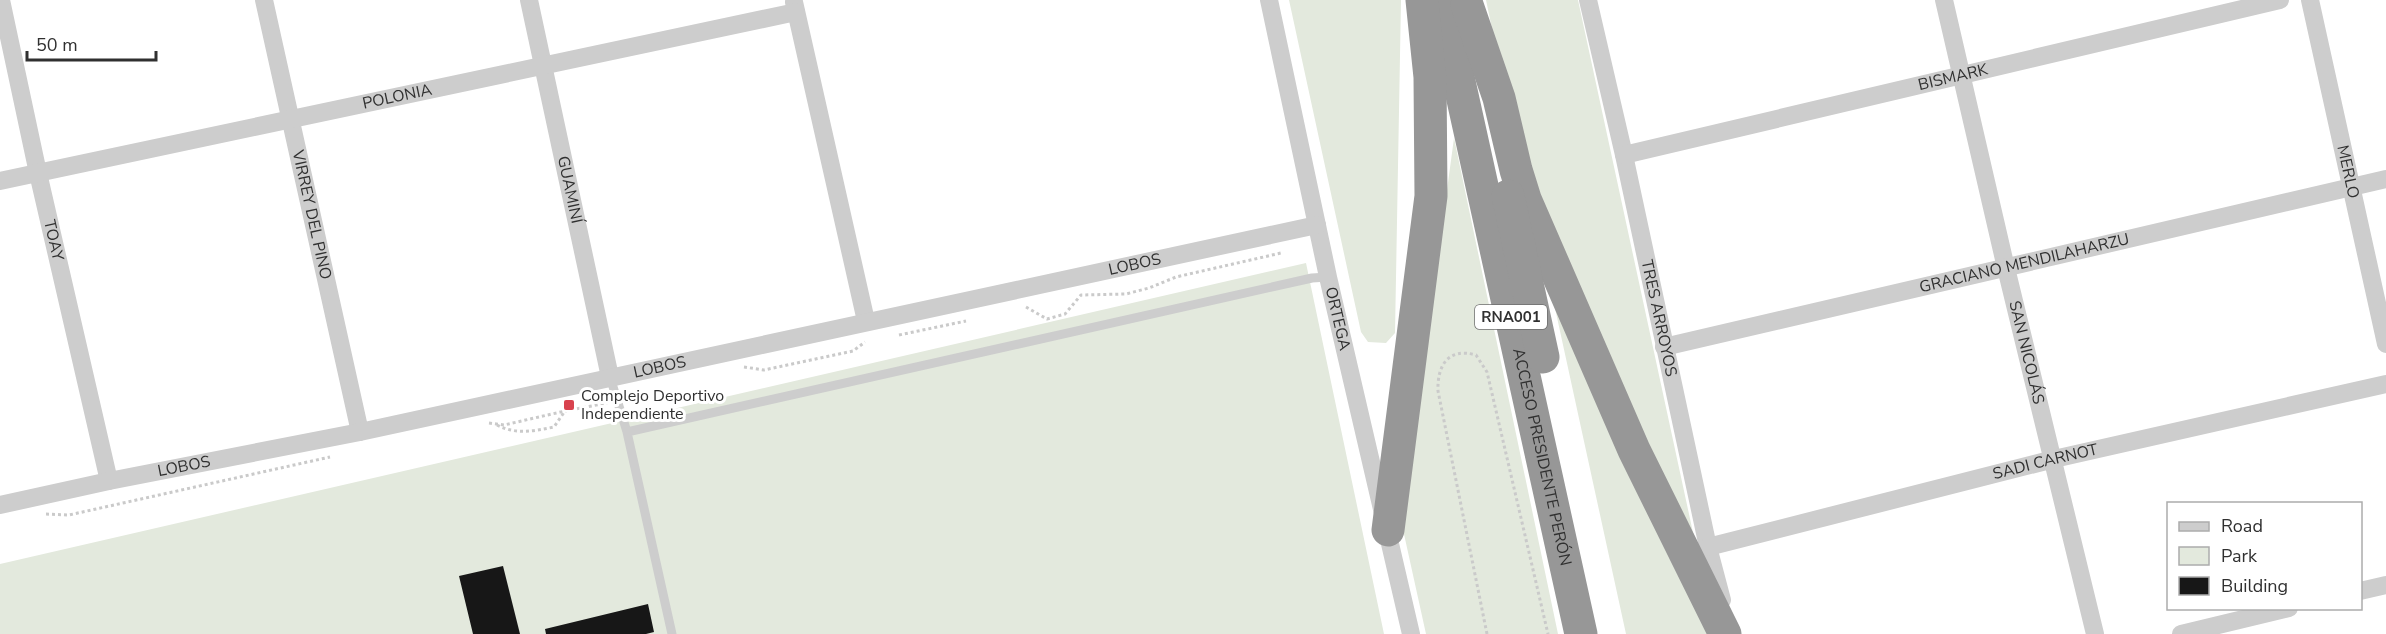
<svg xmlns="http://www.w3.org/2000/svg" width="2386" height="634" font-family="'Nunito Sans',sans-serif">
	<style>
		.green { fill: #e3e9dd }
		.building { fill: #171717 }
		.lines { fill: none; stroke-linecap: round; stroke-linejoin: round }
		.path { stroke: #cacaca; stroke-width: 3; stroke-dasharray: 3 3; stroke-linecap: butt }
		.service { stroke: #cdcdcd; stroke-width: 9 }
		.minor { stroke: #cdcdcd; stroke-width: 18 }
		.motorway { stroke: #979797; stroke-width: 33 }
		.poi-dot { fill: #d8424e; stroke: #fff; stroke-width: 2 }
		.labels { text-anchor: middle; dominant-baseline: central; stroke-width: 6; stroke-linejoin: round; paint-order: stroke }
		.shield { fill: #fff; stroke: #6e6e6e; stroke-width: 1.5 }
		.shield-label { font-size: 15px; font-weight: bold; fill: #303030 }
		.street-label { font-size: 16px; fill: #303030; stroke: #fff }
		.poi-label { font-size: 16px; fill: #303030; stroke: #fff; text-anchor: start }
	</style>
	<rect width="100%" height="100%" fill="#fff"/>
	<path class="green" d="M1289,0H1401L1395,333L1386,343L1368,342L1361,332Z
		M1486,0H1578L1700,565L1587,333L1505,91Z
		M1454,138L1558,634H1426L1402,525Z
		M1306,263L1384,634H0V564Z
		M1553,299L1712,634H1626Z"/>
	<path class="building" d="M503,566L520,634H473L459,576Z
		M648,604L654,632L646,634H546L545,629Z"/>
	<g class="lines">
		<path class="path" d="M1026,307L1047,319L1065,314L1081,295L1126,294L1149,288L1176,277L1281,253
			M899,335L966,321
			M744,367L764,370L853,351L865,342
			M628,398L633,396L639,390
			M489,423L504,425L565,411
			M497,425C516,435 534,431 554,427L565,411L607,403
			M46,514L69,515L330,457
			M1487,634L1438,391C1437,366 1448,347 1476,355L1487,372L1548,634"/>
		<path class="service" d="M610,377L627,432L672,634
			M627,432L1312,278L1328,277"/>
		<g class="minor">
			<path id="s1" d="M1,0L38,173L109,481"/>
			<path id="s2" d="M264,0L360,432"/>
			<path id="s3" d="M529,0L610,377"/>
			<path id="s4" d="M1269,0L1328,277L1411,634"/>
			<path id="s5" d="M1588,0L1624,155L1708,547L1722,600"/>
			<path id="s6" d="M1944,0L2006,268L2095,634"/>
			<path id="s7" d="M2310,0L2386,344"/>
			<path d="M794,2L866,321"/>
			<path id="s8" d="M1624,155L2280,0"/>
			<path id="s9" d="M0,181L796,12"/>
			<path id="s10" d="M1664,347L2386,179"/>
			<path id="s11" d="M0,505L109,481L360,432L1317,225"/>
			<path id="s12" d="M1708,547L2054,459L2386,384"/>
			<path d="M2360,591L2386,585"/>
			<path d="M2181,634L2289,608"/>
		</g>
		<g class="motorway">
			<path id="s13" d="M1441,0L1581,634"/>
			<path d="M1467,5L1499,98L1516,170L1525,199L1634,450L1725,634"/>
			<path d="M1508,196L1543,357"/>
			<path d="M1388,530L1431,196L1430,77L1422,0"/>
		</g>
	</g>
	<rect class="poi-dot" x="563" y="399" width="12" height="12" rx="3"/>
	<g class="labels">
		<rect class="shield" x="1475" y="305" width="72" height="24" rx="4.5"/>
		<g class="shield-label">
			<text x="1511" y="317">RNA001</text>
		</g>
		<g class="street-label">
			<text stroke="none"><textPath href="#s8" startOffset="338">BISMARK</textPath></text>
			<text stroke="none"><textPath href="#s9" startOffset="406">POLONIA</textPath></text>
			<text stroke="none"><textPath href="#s7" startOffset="176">MERLO</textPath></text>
			<text stroke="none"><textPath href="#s3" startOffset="194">GUAMINÍ</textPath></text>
			<text stroke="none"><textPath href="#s2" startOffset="220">VIRREY DEL PINO</textPath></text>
			<text stroke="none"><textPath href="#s1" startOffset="246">TOAY</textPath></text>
			<text stroke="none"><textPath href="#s11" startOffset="1160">LOBOS</textPath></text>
			<text stroke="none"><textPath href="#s10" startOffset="370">GRACIANO MENDILAHARZU</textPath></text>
			<text stroke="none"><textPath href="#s4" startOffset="326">ORTEGA</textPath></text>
			<text stroke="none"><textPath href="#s5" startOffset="326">TRES ARROYOS</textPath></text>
			<text stroke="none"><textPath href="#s6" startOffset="362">SAN NICOLÁS</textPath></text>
			<text stroke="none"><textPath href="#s11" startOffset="674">LOBOS</textPath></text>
			<text stroke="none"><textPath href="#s13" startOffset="468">ACCESO PRESIDENTE PERÓN</textPath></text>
			<text stroke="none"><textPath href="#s12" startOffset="348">SADI CARNOT</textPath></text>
			<text stroke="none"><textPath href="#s11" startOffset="188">LOBOS</textPath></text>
		</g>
		<g class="poi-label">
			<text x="581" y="396">Complejo Deportivo<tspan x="581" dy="18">Independiente</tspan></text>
		</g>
	</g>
	<rect x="2167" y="502" width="195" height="108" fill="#ffffff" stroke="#acacac" stroke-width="1.5"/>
	<rect x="2179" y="522" width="30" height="9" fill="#cdcdcd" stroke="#acacac" stroke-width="1.5"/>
	<text x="2221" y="532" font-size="18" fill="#303030">Road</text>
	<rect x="2179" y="547" width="30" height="18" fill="#e3e9dd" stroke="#acacac" stroke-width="1.5"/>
	<text x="2221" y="562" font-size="18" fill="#303030">Park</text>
	<rect x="2179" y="577" width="30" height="18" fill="#171717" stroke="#acacac" stroke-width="1.5"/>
	<text x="2221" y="592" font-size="18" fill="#303030">Building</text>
	<path d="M27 51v9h129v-9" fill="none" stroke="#303030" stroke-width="3"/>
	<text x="36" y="51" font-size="18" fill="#303030" stroke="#ffffff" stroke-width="4.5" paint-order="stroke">50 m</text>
</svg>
